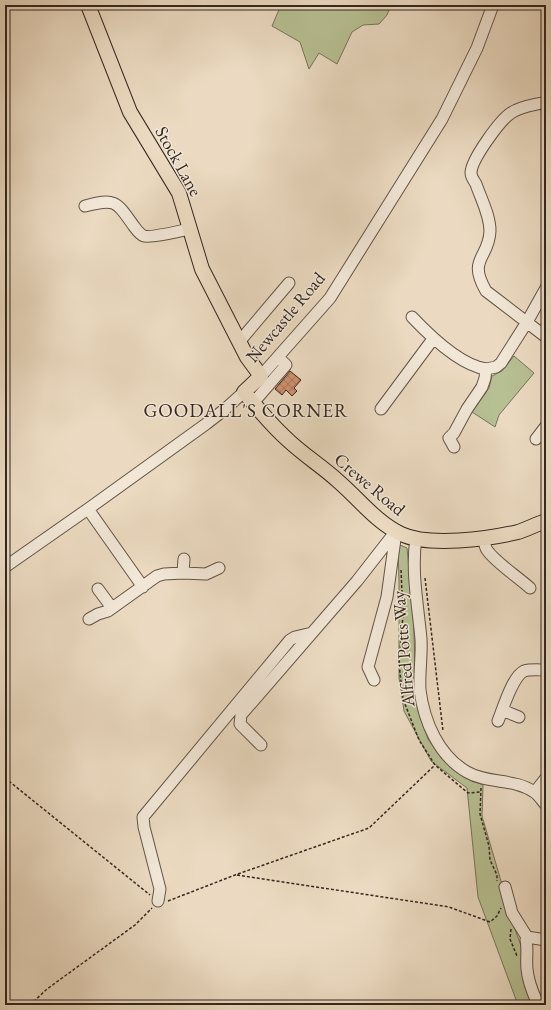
<svg xmlns="http://www.w3.org/2000/svg" width="551" height="1010" font-family="'EB Garamond',serif">
	<style>
		.green { fill: #b7c093; stroke: #76745a }
		.building { fill: url(#building-cross-hatch); stroke: #342720 }
		.lines { fill: none; stroke-linecap: round; stroke-linejoin: round }
		.minor-casing { stroke: #625448; stroke-width: 13 }
		.major-casing { stroke: #342720; stroke-width: 16 }
		.path { stroke: #342720; stroke-width: 1.5; stroke-dasharray: 3 2; stroke-linecap: butt }
		.minor { stroke: #f2e7d7; stroke-width: 11 }
		.major { stroke: #ebdac1; stroke-width: 14 }
		.labels { text-anchor: middle; dominant-baseline: central; stroke-width: 3; stroke-linejoin: round; paint-order: stroke }
		.street-label { font-size: 18px; fill: #342720; stroke: #f2e7d7 }
		.neighbourhood-label { font-size: 19px; letter-spacing: 1px; fill: #342720; stroke: #f2e7d7 }
	</style>
	<defs>
		<pattern id="building-cross-hatch" width="8" height="8" patternUnits="userSpaceOnUse"><rect width="8" height="8" fill="#cf906e"/><path d="M0 0l8 8M0 8l8-8" fill="none" stroke="#a9765a"/></pattern>
	</defs>
	<rect width="100%" height="100%" fill="#ebdac1"/>
	<filter id="stains"><feTurbulence type="fractalNoise" baseFrequency=".005" numOctaves="4"/><feColorMatrix values="0 0 0 0 .2 0 0 0 0 .09 0 0 0 0 .02 0 0 0 .5 -.17"/></filter>
	<radialGradient id="worn" r=".72"><stop offset=".6" stop-color="#630" stop-opacity="0"/><stop offset="1" stop-color="#630" stop-opacity=".3"/></radialGradient>
	<path class="green" d="M281,5H391L387,15L379,24L363,25L352,32L337,64L319,53L309,69L300,42L272,26Z
		M514,356L534,373L499,415L495,427L472,412L489,388L492,376L502,371Z
		M398,544L407,548L413,611L416,689L418,711L428,739L442,759L466,778L483,785L482,816L501,881L505,902L523,951L525,977L532,1005H518L478,897L467,788L431,761L404,711L399,678V582Z"/>
	<path class="building" d="M290,371L301,380L294,388L297,391L292,396L286,390L282,395L275,389Z"/>
	<g class="lines">
		<defs>
			<path id="minor" d="M546,102C535,105 521,106 511,113C500,120 471,160 471,173C471,176 474,181 476,184C481,199 490,215 490,231C489,259 467,258 486,291L546,337
				M85,206C115,198 116,201 133,225C136,229 139,234 144,236C151,238 181,231 190,229
				M412,317C430,336 460,365 486,369L485,378L482,387L467,409L454,433L449,438L454,447
				M239,342L289,283
				M486,369L496,367L501,363L527,322L546,288
				M261,376L330,298L442,119L477,48L493,5
				M253,403L286,365L278,357
				M381,409L433,339
				M536,439L546,426
				M88,509L143,587
				M416,538C411,572 418,605 421,639C422,656 419,673 420,690C424,722 439,756 467,772C487,784 514,778 534,792C539,795 542,801 546,805
				M483,538C484,541 485,547 487,550C495,562 518,577 530,588
				M5,567L88,509L206,424L224,410L244,392
				M183,573L184,559
				M98,589L112,608
				M89,619L98,614L108,611L157,576L164,574L183,573L206,574L219,568
				M374,680L368,667L387,597L396,532
				M502,710L519,717
				M498,721C503,709 512,677 524,671C531,669 539,670 546,670
				M261,745L240,724L241,715L357,581L396,531
				M535,792L546,778
				M505,887L512,913L527,937L546,940
				M158,901L160,889L144,827L143,817L290,640L295,637L312,633
				M526,940C528,949 526,959 527,969C528,981 532,991 537,1002"/>
			<path id="major" d="M88,5L130,112L179,193L202,269L247,357L261,376L244,392C258,409 272,426 289,441C305,456 323,467 338,481C359,499 376,522 401,534C429,547 488,539 518,532C527,529 537,524 546,521"/>
		</defs>
		<use href="#minor" class="minor-casing"/>
		<use href="#major" class="major-casing"/>
		<path class="path" d="M401,570L403,615L399,664L403,699L419,740L435,765L468,793L480,792
			M425,578L443,731
			M5,778L150,895
			M481,788L480,814L489,846L490,860L497,875V881
			M237,875L449,907L490,922L497,916L501,908
			M168,901L235,875L369,828L435,765
			M511,929L510,939L517,956
			M30,1005L47,989L135,925L152,908"/>
		<use href="#minor" class="minor"/>
		<use href="#major" class="major"/>
	</g>
	<g class="labels">
		<g class="street-label">
			<text transform="translate(179 161) rotate(61)">Stock Lane</text>
			<text transform="translate(285 317) rotate(-50)">Newcastle Road</text>
			<text transform="translate(370 484) rotate(40)">Crewe Road</text>
			<text transform="translate(403 649) rotate(-95)">Alfred Potts Way</text>
		</g>
		<g class="neighbourhood-label">
			<text x="246" y="410">GOODALL'S CORNER</text>
		</g>
	</g>
	<rect width="551" height="1010" fill="none" stroke="#ebdac1" stroke-width="20"/>
	<rect x="6" y="6" width="539" height="998" fill="none" stroke="#342720" stroke-width="2"/>
	<rect x="10" y="10" width="531" height="990" fill="none" stroke="#342720"/>
	<rect width="100%" height="100%" filter="url(#stains)"/>
	<rect width="100%" height="100%" fill="url(#worn)"/>
</svg>
